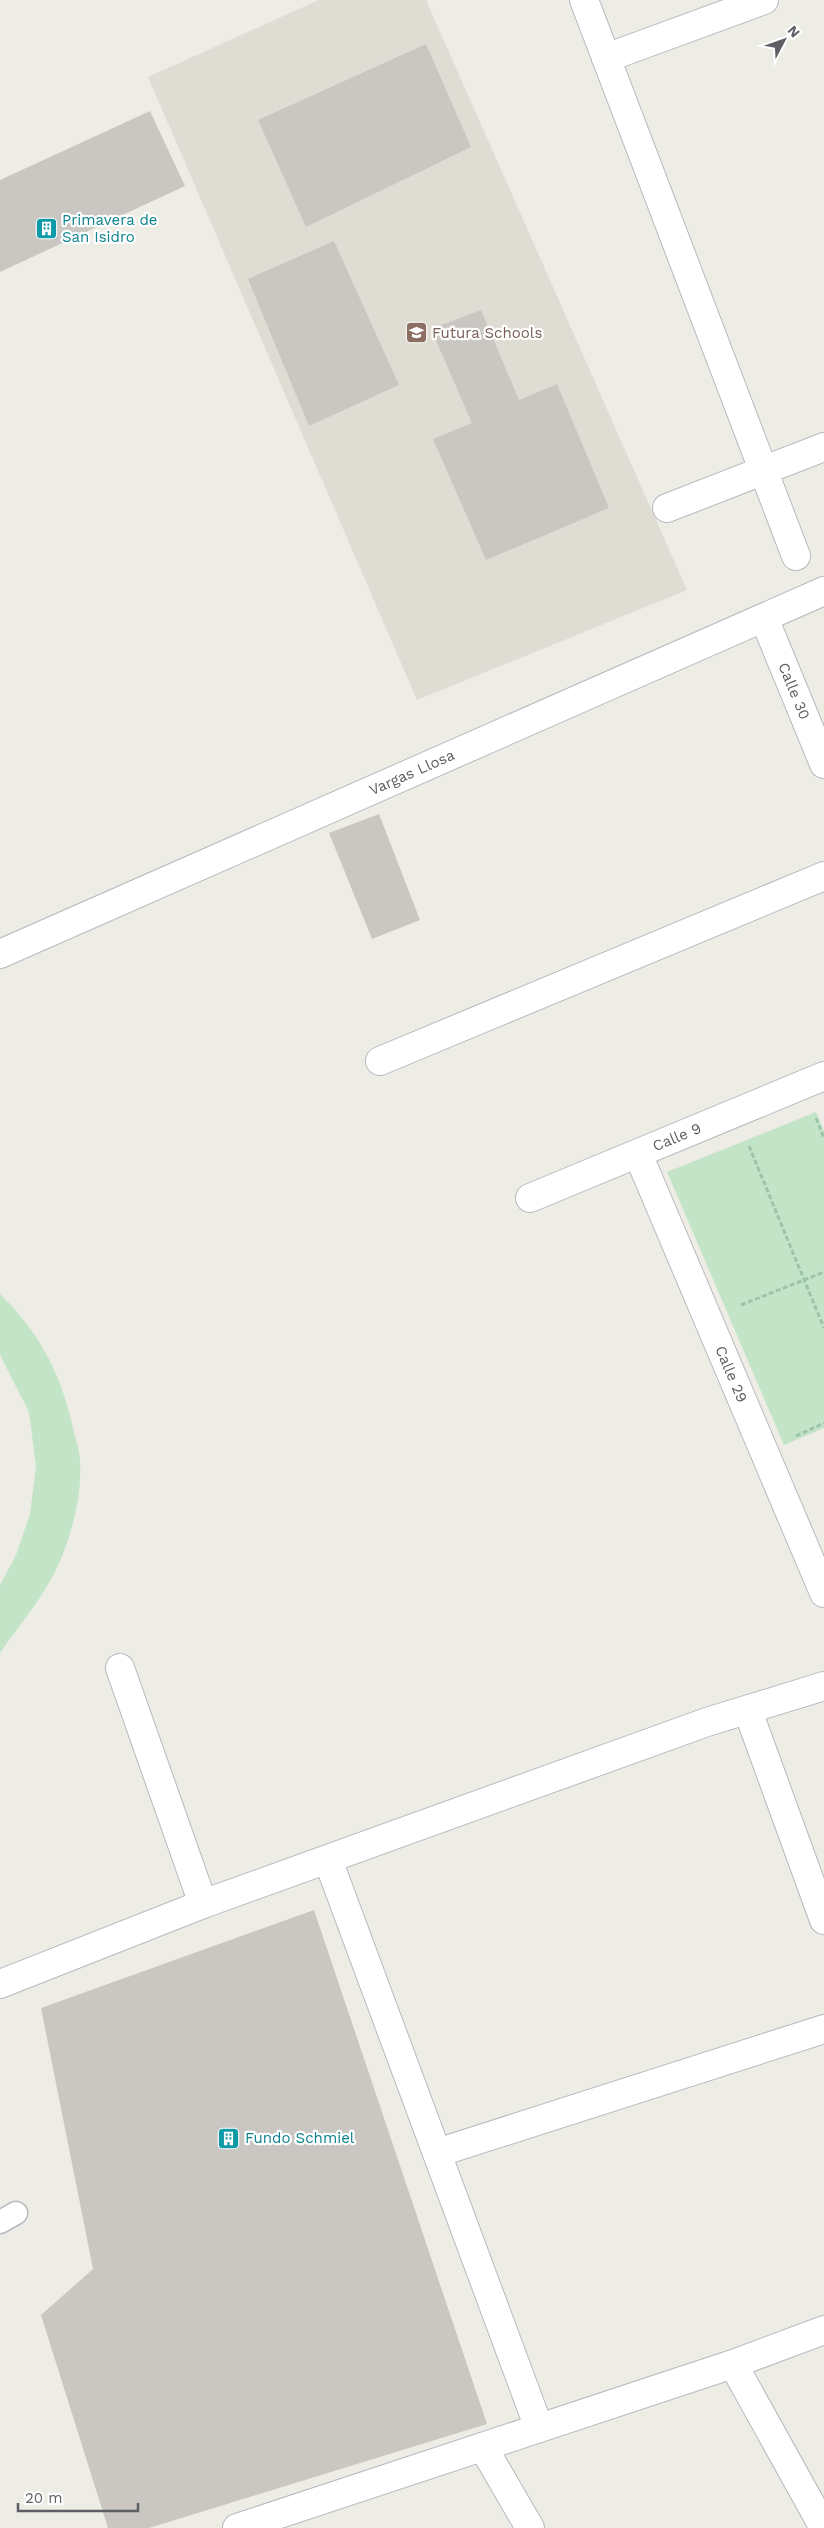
<svg xmlns="http://www.w3.org/2000/svg" width="824" height="2528" font-family="'Work Sans',sans-serif">
	<style>
		.education { fill: #dedcd3 }
		.park { fill: #c3e4c6 }
		.building { fill: #cac7c2 }
		.lines { fill: none; stroke-linecap: round; stroke-linejoin: round }
		.lane-casing { stroke: #b7b9be; stroke-width: 25 }
		.street-casing { stroke: #b7b9be; stroke-width: 30 }
		.path { stroke: #9dc4ab; stroke-width: 3; stroke-dasharray: 5 2.5; stroke-linecap: butt }
		.lane { stroke: #fff; stroke-width: 22 }
		.street { stroke: #fff; stroke-width: 28 }
		.labels { text-anchor: middle; dominant-baseline: central; stroke-width: 4.5; stroke-linejoin: round; paint-order: stroke }
		.culture-label { font-size: 15px; fill: #0d838f; stroke: #fff; text-anchor: start }
		.education-label { font-size: 15px; fill: #785e54; stroke: #fff; text-anchor: start }
		.street-label { font-size: 15px; fill: #5d5f64; stroke: #fff }
	</style>
	<rect width="100%" height="100%" fill="#eeede5"/>
	<path class="education" d="M319,0H426L687,590L417,700L148,77Z"/>
	<path class="park" d="M816,1112L824,1131V1428L784,1445L667,1172Z
		M0,1294C41,1334 62,1376 74,1432C76,1441 80,1452 80,1461C82,1492 74,1525 63,1554C49,1590 22,1622 0,1653V1585L16,1555L30,1514L36,1466L29,1412L0,1355Z"/>
	<path class="building" d="M426,44L471,147L306,227L258,120Z
		M150,111L185,186L0,272V180Z
		M334,241L399,385L309,426L248,279Z
		M481,310L519,400L557,384L609,508L486,560L433,439L472,423L431,329Z
		M379,814L420,920L372,939L329,833Z
		M314,1910L487,2424L149,2528H108L41,2315L93,2269L41,2008Z"/>
	<g class="lines">
		<defs>
			<path id="lane" d="M0,2222L16,2213"/>
			<g id="street">
				<path d="M584,0L796,556"/>
				<path d="M606,58L764,0"/>
				<path d="M667,508L824,447"/>
				<path id="s1" d="M764,618L824,764"/>
				<path id="s2" d="M0,954L824,591"/>
				<path d="M380,1061L824,876"/>
				<path id="s3" d="M638,1154L824,1593"/>
				<path id="s4" d="M530,1198L824,1076"/>
				<path d="M120,1668L203,1904"/>
				<path d="M748,1711L824,1920"/>
				<path d="M328,1860L539,2428"/>
				<path d="M0,1984L203,1904L707,1722L824,1686"/>
				<path d="M437,2153L824,2029"/>
				<path d="M733,2364L824,2528"/>
				<path d="M483,2447L530,2528"/>
				<path d="M237,2528L733,2364L824,2330"/>
			</g>
		</defs>
		<use href="#lane" class="lane-casing"/>
		<use href="#street" class="street-casing"/>
		<path class="path" d="M816,1118L824,1138
			M749,1146L824,1328
			M741,1305L824,1272
			M796,1436L824,1423"/>
		<use href="#lane" class="lane"/>
		<use href="#street" class="street"/>
	</g>
	<defs>
		<symbol id="building-square" viewBox="-11 -11 22 22"><rect x="-9" y="-9" width="18" height="18" rx="4" fill="#0f9aa8" stroke="#fff"/><path d="M-4-6H4V6H1V3H-1V6H-4ZM-2.5-4.3h1.7v1.8h-1.7ZM.8-4.3h1.7v1.8H.8ZM-2.5-1h1.7V.8h-1.7ZM.8-1h1.7V.8H.8Z" fill="#fff"/></symbol>
		<symbol id="school-square" viewBox="-11 -11 22 22"><rect x="-9" y="-9" width="18" height="18" rx="4" fill="#8d6e63" stroke="#fff"/><path d="M0-5L7-2L0 1L-7-2ZM-4 1L0 2.5L4 1V4Q0 6-4 4Z" fill="#fff"/></symbol>
	</defs>
	<g fill-rule="evenodd">
		<use href="#building-square" x="34" y="216" width="25" height="25"/>
		<use href="#school-square" x="404" y="320" width="25" height="25"/>
		<use href="#building-square" x="216" y="2126" width="25" height="25"/>
	</g>
	<g class="labels">
		<g class="culture-label">
			<text x="62" y="220">Primavera de<tspan x="62" dy="17">San Isidro</tspan></text>
			<text x="245" y="2138">Fundo Schmiel</text>
		</g>
		<g class="education-label">
			<text x="432" y="333">Futura Schools</text>
		</g>
		<g class="street-label">
			<text stroke="none"><textPath href="#s1" startOffset="79">Calle 30</textPath></text>
			<text stroke="none"><textPath href="#s2" startOffset="450">Vargas Llosa</textPath></text>
			<text stroke="none"><textPath href="#s4" startOffset="159">Calle 9</textPath></text>
			<text stroke="none"><textPath href="#s3" startOffset="239">Calle 29</textPath></text>
		</g>
	</g>
	<g transform="translate(784 40) rotate(49)" stroke="#ffffff" stroke-width="4" paint-order="stroke">
	<path d="M0-4L9 19L0 12L-9 19Z" fill="#5d5f64"/>
	<text y="-8" font-size="14" font-weight="bold" text-anchor="middle" fill="#5d5f64">N</text>
	</g>
	<path d="M18 2503v8h120v-8" fill="none" stroke="#5d5f64" stroke-width="2.5"/>
	<text x="25" y="2503" font-size="15" fill="#5d5f64" stroke="#ffffff" stroke-width="4" paint-order="stroke">20 m</text>
</svg>
